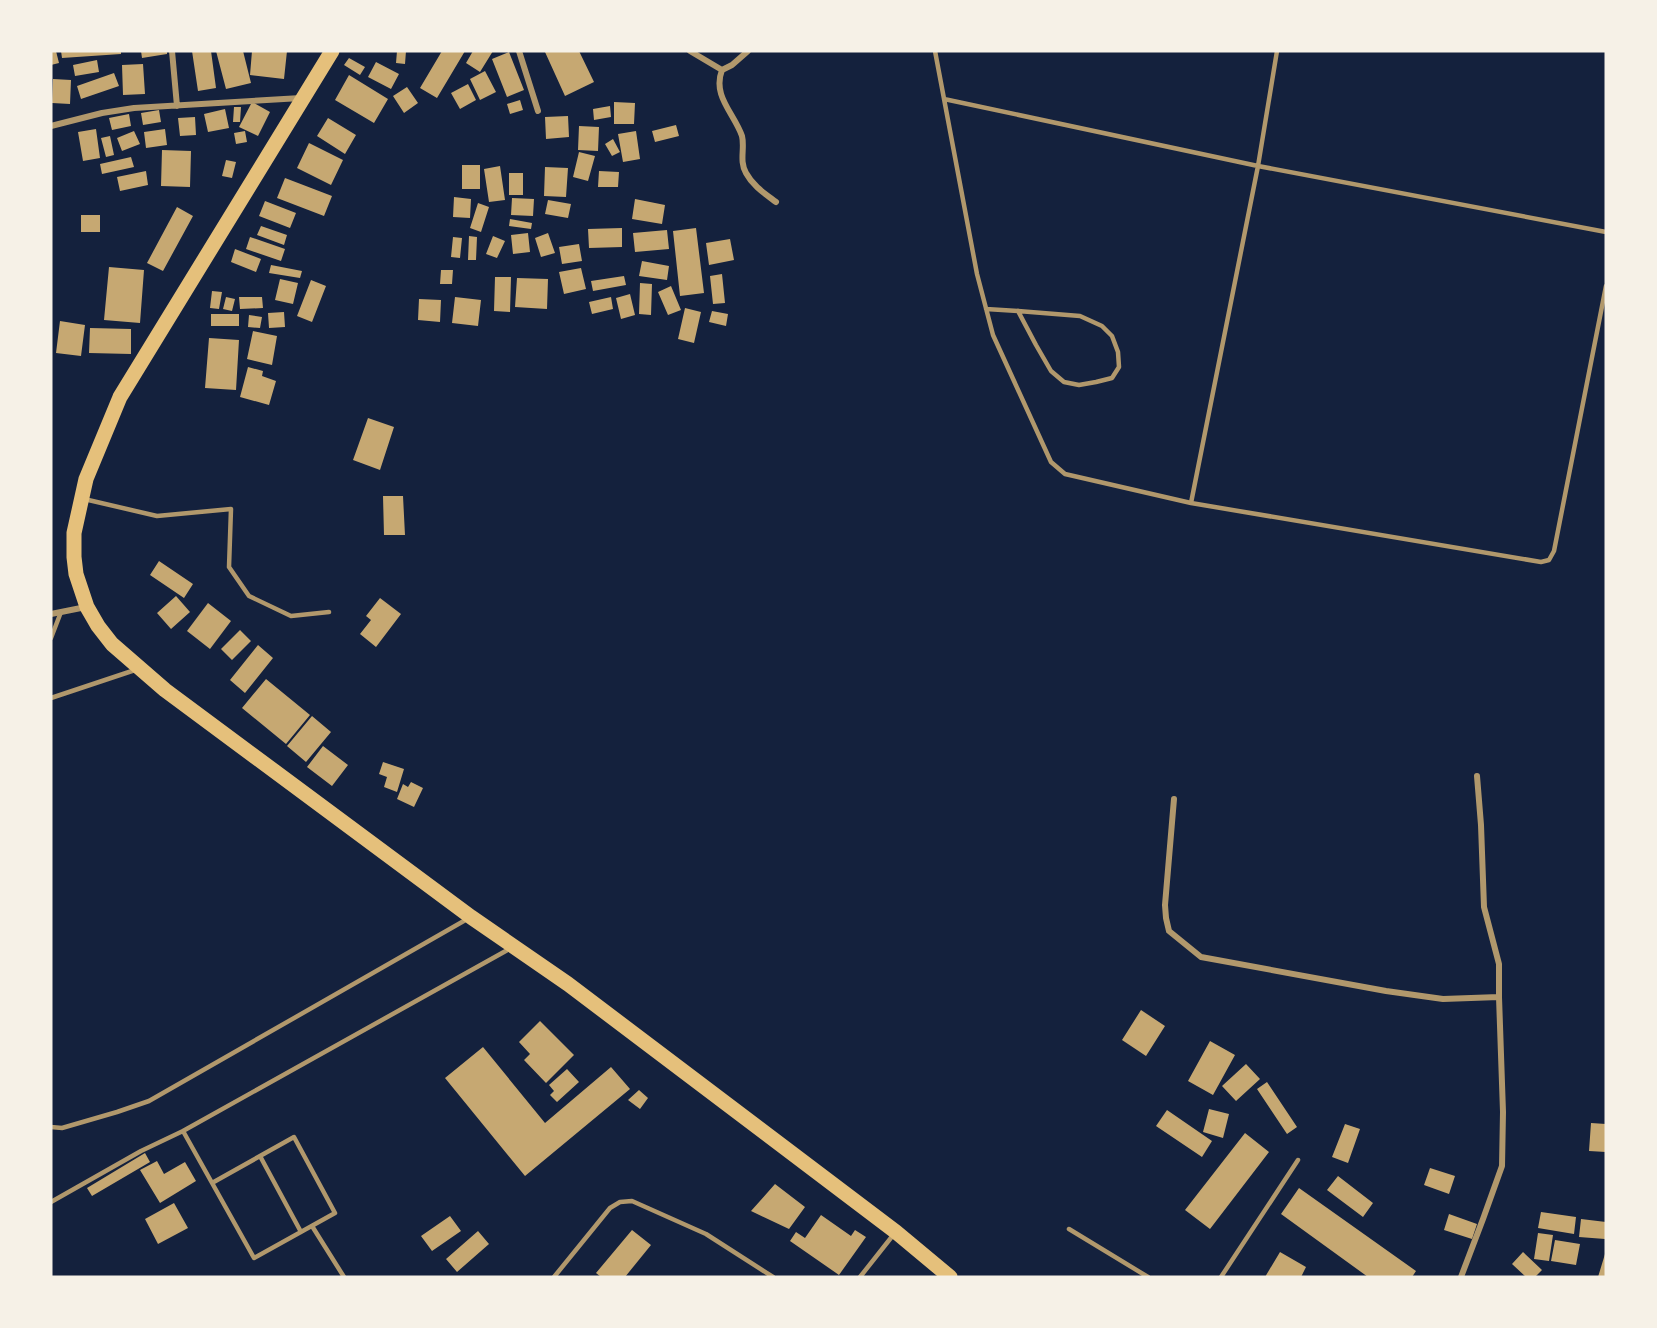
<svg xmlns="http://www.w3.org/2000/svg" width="1657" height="1328" font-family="'Nunito Sans',sans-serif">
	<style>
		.building { fill: #c6a872 }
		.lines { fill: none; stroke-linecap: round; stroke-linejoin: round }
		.service { stroke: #b1986c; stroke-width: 4.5 }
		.minor { stroke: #b1986c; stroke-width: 6 }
		.primary { stroke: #e5c07b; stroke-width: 15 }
	</style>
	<rect width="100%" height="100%" fill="#14213d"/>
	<path class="building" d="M51,51H56L59,63L51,65Z
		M61,51H121V54L62,58Z
		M141,51H167V54L142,58Z
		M192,51H211L216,88L198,91Z
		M216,51H243L251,83L226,89Z
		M252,51H287L284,79L250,75Z
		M397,51H406L405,64L396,63Z
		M442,51H465L437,98L420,88Z
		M473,51H493L480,72L466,63Z
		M547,51H579L594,82L565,96L545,52Z
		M509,52L524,90L507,97L492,59Z
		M349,58L365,67L360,75L344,65Z
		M97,60L99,72L75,76L73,65Z
		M376,62L399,74L391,89L368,77Z
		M143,64L145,94L123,95L122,65Z
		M485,71L496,92L480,100L470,79Z
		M114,73L119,86L81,99L77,86Z
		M349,75L388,99L374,123L335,100Z
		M53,79L71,80L70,104L52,103Z
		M468,84L476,100L460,109L451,93Z
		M407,87L418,103L404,113L393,96Z
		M520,100L523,110L510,114L507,104Z
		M252,102L270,112L258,136L239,127Z
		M614,102L635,103L634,124H614Z
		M610,106L611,117L594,120L593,109Z
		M234,107H241L240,122H233Z
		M225,109L229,128L208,132L204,114Z
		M159,110L161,122L143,125L141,113Z
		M129,114L131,126L112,130L109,118Z
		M568,116L569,137L546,139L545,117Z
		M195,117L196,135L180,136L178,118Z
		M328,118L356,135L345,154L317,136Z
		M676,125L679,136L655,142L652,131Z
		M579,126L599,127L598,151L578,150Z
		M96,129L100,158L83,161L78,132Z
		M165,129L167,145L146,148L144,132Z
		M134,131L140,144L122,151L117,138Z
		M245,131L247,142L236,144L234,133Z
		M636,131L640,159L623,162L618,134Z
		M110,136L114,155L106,157L101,138Z
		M613,139L620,152L612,156L605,144Z
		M309,143L343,160L331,185L297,168Z
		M162,150L191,151L190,187L161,186Z
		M579,152L595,156L588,181L573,177Z
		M131,157L134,167L102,174L100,164Z
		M226,160L236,162L232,178L222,176Z
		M462,165H480V189H462Z
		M500,166L505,200L489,202L484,169Z
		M545,167L568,168L566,197L544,196Z
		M146,171L148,185L120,191L117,177Z
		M599,171L619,172L618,187H598Z
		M509,173H523V195H509Z
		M285,178L332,196L324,216L277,198Z
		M454,197L471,199L470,218L453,217Z
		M512,198L534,199L533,216L511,215Z
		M635,199L665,205L662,224L632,219Z
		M548,200L571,204L568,218L545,214Z
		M265,201L296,213L290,228L259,216Z
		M478,203L489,207L481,232L470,228Z
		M177,207L193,216L163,271L147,263Z
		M81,215H100V232H81Z
		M510,219L532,223L531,229L509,226Z
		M261,226L287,235L284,245L257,235Z
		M622,228V247L589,248L588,229Z
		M696,228L704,293L680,296L673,231Z
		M667,230L669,249L635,252L633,233Z
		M528,233L530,252L513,254L511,235Z
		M548,233L555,253L541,257L535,238Z
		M469,236L477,237L476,260H468Z
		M493,236L505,241L497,258L486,254Z
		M250,237L285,249L281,261L246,249Z
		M453,237L462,238L460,258L451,257Z
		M730,239L734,260L709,265L706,243Z
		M579,244L582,261L562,264L559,247Z
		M235,249L261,259L256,272L231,262Z
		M642,261L669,266L667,280L639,276Z
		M271,265L302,271L300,278L269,273Z
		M109,267L144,270L140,323L104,320Z
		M581,268L586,289L564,294L559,272Z
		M441,270H453L452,284H440Z
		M722,274L725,303L713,304L710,276Z
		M624,276L626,285L593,291L591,281Z
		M495,277H511L510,312L494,311Z
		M517,278L548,279L547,309L515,307Z
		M280,279L298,283L293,304L275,300Z
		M311,280L326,286L312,322L297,316Z
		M640,283L652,284L651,315L639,314Z
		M671,286L681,310L668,315L658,292Z
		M212,291L222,292L219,309L210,308Z
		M630,294L635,315L621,319L616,298Z
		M226,297L235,299L232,311L223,309Z
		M239,297H262L263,308L240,309Z
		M455,297L481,300L478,326L452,323Z
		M611,297L613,309L592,314L589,302Z
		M419,299L441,300L440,322L418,320Z
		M685,308L701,312L694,343L678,339Z
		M712,311L728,314L726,326L709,322Z
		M284,312L285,327L269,328L268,313Z
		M211,314H239V326H211Z
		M249,315L262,317L260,328L248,327Z
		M60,321L85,325L81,356L56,353Z
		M90,328L131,329V354L89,353Z
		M253,331L277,336L272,365L247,359Z
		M209,338L239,340L236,390L205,388Z
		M248,367L263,371L262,376L276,381L269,405L240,397Z
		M368,418L394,427L380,470L353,460Z
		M383,496H403L405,535H384Z
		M159,561L193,584L184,598L150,575Z
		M176,596L190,612L171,629L157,613Z
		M380,598L401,614L376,647L360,634L371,620L366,616Z
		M208,603L231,621L210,649L187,631Z
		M240,630L251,641L232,660L221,649Z
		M258,645L273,658L245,693L230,680Z
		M266,679L310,715L286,744L242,708Z
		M312,716L331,732L306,762L287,746Z
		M323,746L348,765L332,786L307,767Z
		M383,762L404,769L397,792L384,787L387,777L379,774Z
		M411,782L423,788L414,807L397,799L403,784L408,787Z
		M1141,1010L1165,1026L1146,1056L1122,1040Z
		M540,1021L574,1055L546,1083L524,1060L530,1054L519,1042Z
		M1210,1041L1235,1055L1213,1095L1188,1081Z
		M483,1047L545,1123L611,1067L630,1089L525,1176L445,1078Z
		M1246,1064L1260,1079L1236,1101L1222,1086Z
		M567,1069L579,1082L557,1102L550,1095L554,1091L549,1085Z
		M1267,1082L1297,1127L1287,1134L1257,1089Z
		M639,1090L648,1098L640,1109L628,1100Z
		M1209,1109L1229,1114L1223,1138L1203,1132Z
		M1167,1110L1212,1141L1202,1157L1156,1126Z
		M1591,1123L1606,1124V1152L1589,1151Z
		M1345,1124L1360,1129L1348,1163L1332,1157Z
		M1245,1133L1269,1152L1210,1229L1185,1210Z
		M145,1153L150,1162L92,1196L87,1188Z
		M157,1161L164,1174L185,1162L196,1181L160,1203L140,1170Z
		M1430,1168L1455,1176L1449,1194L1424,1185Z
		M1338,1176L1373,1203L1363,1217L1327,1190Z
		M775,1184L805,1207L789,1229L751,1211Z
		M1299,1188L1416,1271L1412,1277H1368L1281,1214Z
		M174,1203L188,1228L158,1244L145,1219Z
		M1541,1212L1576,1217L1574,1234L1538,1228Z
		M1449,1214L1477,1224L1472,1239L1444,1230Z
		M821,1215L851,1236L855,1230L866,1237L839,1275L790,1241L796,1232L805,1238Z
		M450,1216L461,1231L432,1251L421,1236Z
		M1581,1219L1606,1222L1605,1239L1579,1237Z
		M632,1230L651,1245L625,1277H601L596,1273Z
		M478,1231L489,1244L457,1272L446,1259Z
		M1538,1233L1553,1235L1549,1261L1534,1259Z
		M1555,1240L1580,1244L1576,1265L1551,1261Z
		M1280,1252L1306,1267L1301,1277H1265Z
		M1523,1252L1542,1270L1535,1277H1526L1512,1264Z
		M1605,1254L1606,1277H1598Z"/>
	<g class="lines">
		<path class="service" d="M935,51L977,274L993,335L1051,462L1065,474L1191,503L1541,562L1549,560L1554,551L1606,286
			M944,99L1258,166L1606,232
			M986,309L1018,311L1080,316L1102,326L1112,336L1118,352L1119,367L1112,378L1096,382L1079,385L1064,382L1051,371L1036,345L1018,311
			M84,499L157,516L231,509L229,567L249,596L291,616L329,612
			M1191,503L1258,166L1277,51
			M51,638L61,612
			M51,698L138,669
			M51,1127L62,1128L117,1112L149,1101L469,918
			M183,1131L254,1258L335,1213L294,1137L212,1183
			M260,1156L301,1232
			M51,1202L141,1151L183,1131L511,948
			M312,1226L344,1277
			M1069,1229L1148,1277
			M554,1277L610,1208L620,1202L632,1201L706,1234L773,1277
			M860,1277L894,1234
			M1221,1277L1298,1160"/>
		<path class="minor" d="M172,51L177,106
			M519,51L538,111
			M690,51L722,70L732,65L748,51
			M722,70C712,96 734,113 742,136C745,148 739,161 746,173C753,186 764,193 776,202
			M51,126L102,113L134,108L301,98
			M51,614L86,607
			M1477,776L1481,825L1484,907L1499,964V997
			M1174,799L1165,905L1166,918L1169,931L1201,957L1386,991L1443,999L1499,997L1503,1112L1502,1166L1483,1219L1461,1277"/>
		<path class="primary" d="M332,51L120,397L86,479L74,533V557L76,574L87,607L98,626L112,644L165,690L471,917L568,984L896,1232L950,1277"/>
	</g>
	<rect width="1657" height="1328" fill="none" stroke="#f6f1e7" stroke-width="105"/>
</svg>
